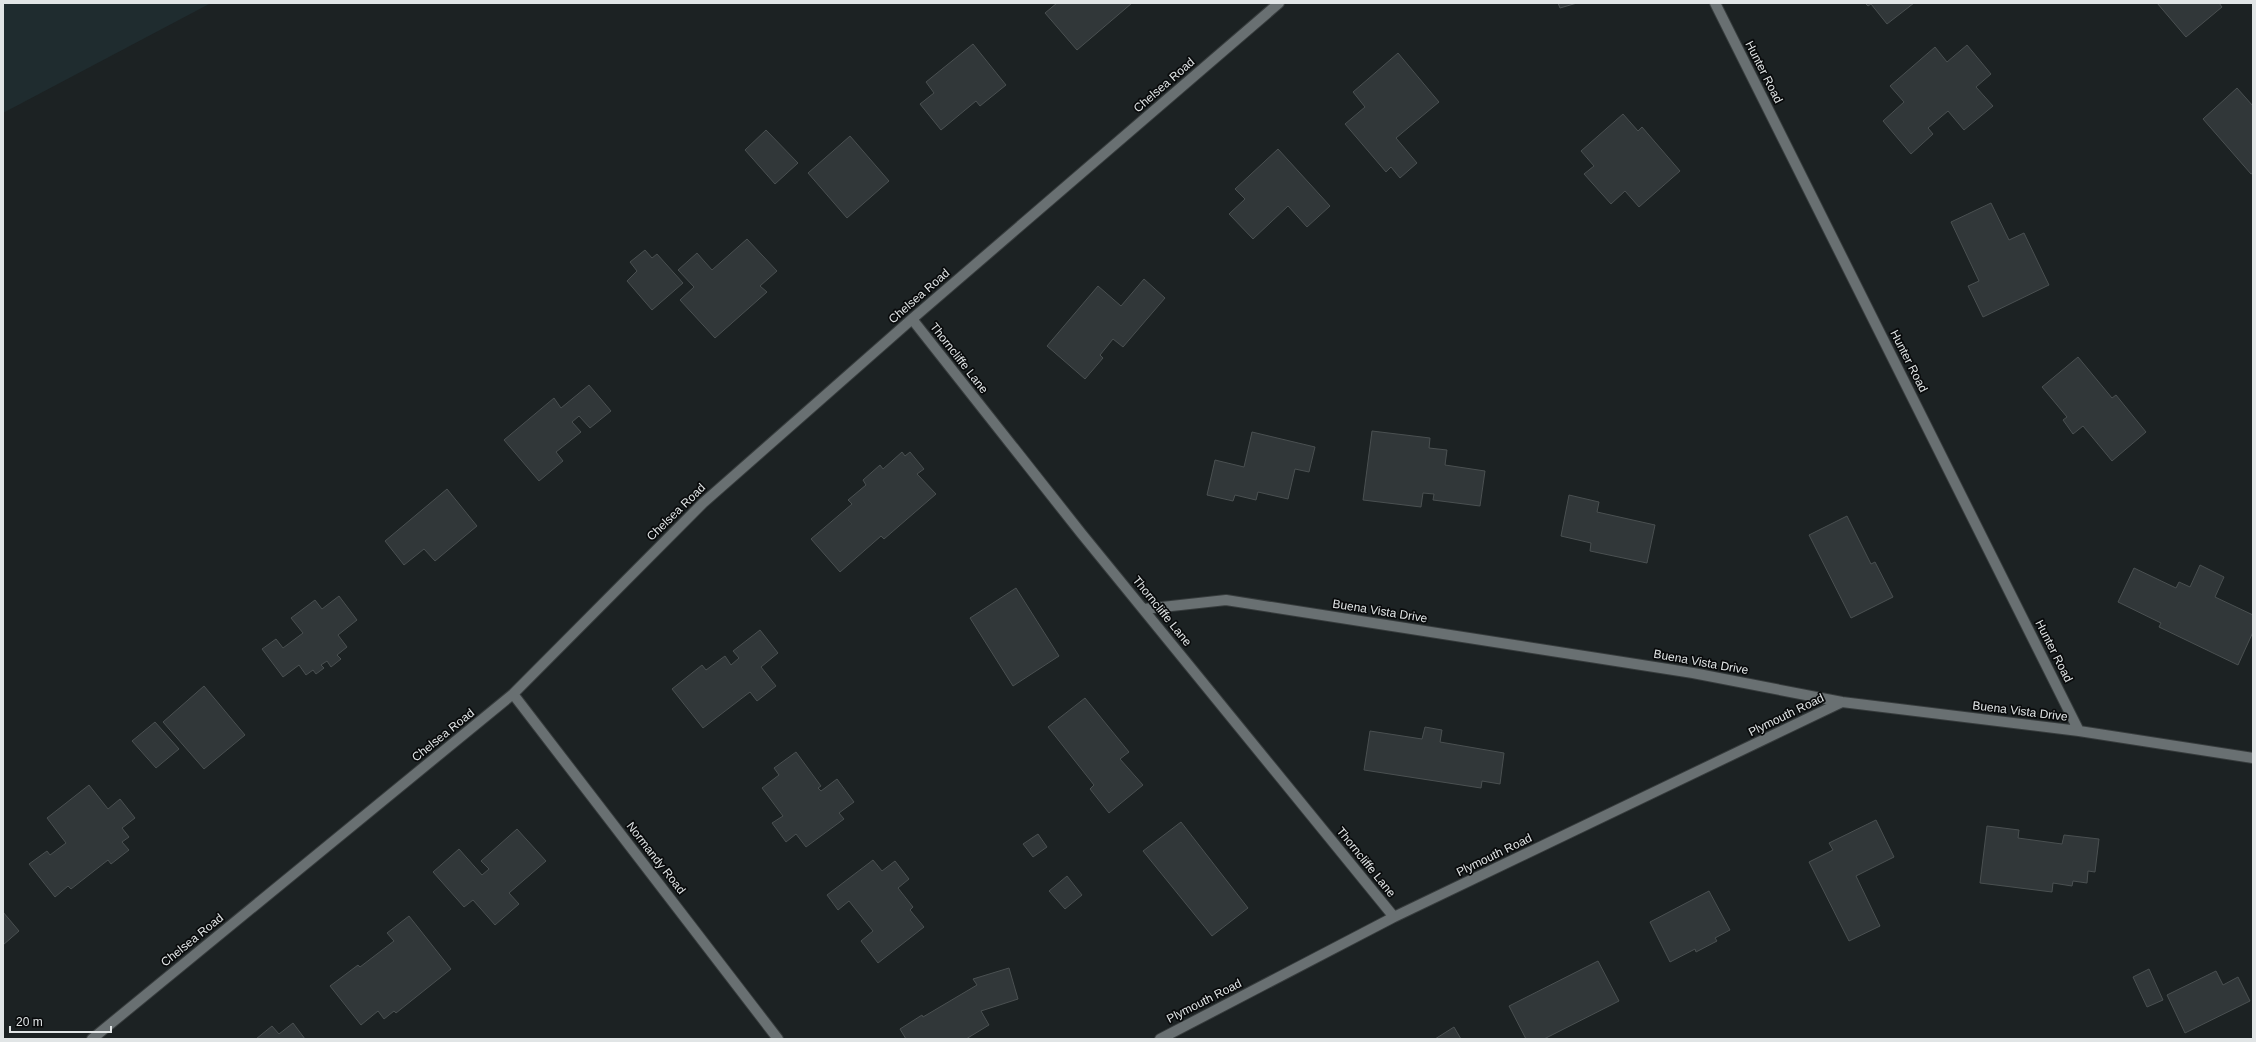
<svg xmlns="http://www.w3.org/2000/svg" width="2256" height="1042" font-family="Helvetica,sans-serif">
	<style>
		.built { fill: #1f2c2f }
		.building { fill: #313739; stroke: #4a5051 }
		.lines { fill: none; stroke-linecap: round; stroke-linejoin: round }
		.street-casing { stroke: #373c3d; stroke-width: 12 }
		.street { stroke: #697072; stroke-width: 10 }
		.labels { text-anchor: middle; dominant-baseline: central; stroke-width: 3.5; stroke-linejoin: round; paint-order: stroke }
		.street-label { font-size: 12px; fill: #e1e5e6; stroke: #090b0c }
	</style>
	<rect width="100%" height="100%" fill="#1c2223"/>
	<path class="built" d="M3,3H211L3,113Z"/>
	<path class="building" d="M1057,3H1132L1077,50L1045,13Z
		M1558,3H1577L1560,8Z
		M1865,3H1914L1887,24L1871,4L1868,6Z
		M2157,3H2219L2222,7L2186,37Z
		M973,44L1006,85L980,106L976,101L941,130L920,104L934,93L926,82Z
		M1967,45L1991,74L1976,87L1993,106L1964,130L1948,111L1928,128L1933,134L1911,154L1883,121L1904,102L1890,86L1935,47L1947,62Z
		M1398,53L1439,102L1396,138L1417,163L1400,178L1391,167L1386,172L1345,124L1365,107L1353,92Z
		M2237,88L2253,106V173L2251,174L2203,119Z
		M1623,114L1638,131L1642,127L1680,171L1639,207L1625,191L1611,204L1584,174L1594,166L1581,151Z
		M766,130L798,163L775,184L745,150Z
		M850,136L889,181L847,218L808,173Z
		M1278,149L1330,206L1307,227L1288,206L1253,239L1229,214L1245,199L1235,189Z
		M1991,203L2009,240L2024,233L2049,285L1983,317L1968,286L1979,281L1951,222Z
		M747,239L777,271L760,286L767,292L715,338L680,300L694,287L678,270L697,253L712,270Z
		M645,250L652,258L657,254L683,283L652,310L627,281L637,271L630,262Z
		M1144,279L1165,298L1123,347L1113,339L1100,355L1103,358L1085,379L1047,346L1098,286L1121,306Z
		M2078,357L2112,398L2116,395L2146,432L2112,461L2083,426L2073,434L2063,420L2067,417L2042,387Z
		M589,385L611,411L590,428L579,416L572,422L581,432L556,452L563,461L539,481L504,440L554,398L561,408Z
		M1372,431L1430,438L1429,448L1447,450L1445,465L1485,471L1480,506L1433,500L1434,494L1423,493L1421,507L1363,500Z
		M1252,432L1315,447L1309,472L1295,469L1288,499L1258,492L1256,500L1235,495L1233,501L1207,495L1215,460L1244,467Z
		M902,452L905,456L910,452L924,469L917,474L936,494L884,539L881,536L840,572L811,539L852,504L848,500L866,485L863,480L880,465L883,469Z
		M447,489L477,526L435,561L424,549L404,565L385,541Z
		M1569,495L1599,502L1597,512L1655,525L1647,563L1590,551L1591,543L1561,536Z
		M1847,516L1871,564L1875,562L1893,597L1851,618L1809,535Z
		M2200,565L2224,577L2215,597L2253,615V632L2238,665L2159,627L2161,623L2118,602L2134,568L2176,588L2179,582L2190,587Z
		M1016,588L1059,656L1013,686L970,618Z
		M339,596L357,620L338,635L347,647L337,655L341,659L331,667L327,661L321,665L324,668L316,674L313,670L306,675L299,665L283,677L262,649L276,639L283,648L303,633L291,618L315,600L322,609Z
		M760,630L778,653L761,667L776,686L757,701L750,692L703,728L672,689L702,665L706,670L725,656L731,665L739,658L733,651Z
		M204,686L245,735L204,769L163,722Z
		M1085,698L1129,752L1120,759L1143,785L1109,813L1090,789L1094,785L1048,727Z
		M155,722L179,749L156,768L132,741Z
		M1425,727L1442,730L1440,742L1504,753L1500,784L1482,781L1481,788L1364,770L1370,731L1422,739Z
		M796,752L821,786L818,788L821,791L837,779L854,802L839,813L844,819L806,847L796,834L786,842L772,823L783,816L762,788L779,775L774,768Z
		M89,785L108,809L120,799L135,818L122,828L129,837L122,842L129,850L111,864L108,860L71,889L68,886L55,897L29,864L47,851L50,855L66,843L47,818Z
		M1876,820L1894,857L1856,876L1880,926L1849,941L1809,862L1833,850L1829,843Z
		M1181,822L1248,908L1212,936L1143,851Z
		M1987,826L2019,830L2018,838L2062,844L2064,835L2099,839L2095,872L2088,871L2087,883L2073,881L2072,886L2053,883L2052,892L1980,883Z
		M517,829L546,861L509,893L519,904L495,925L473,900L464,907L433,872L459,849L482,875L489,869L481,861Z
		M1038,834L1047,847L1033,857L1023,844Z
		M873,860L882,871L895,861L909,879L898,888L913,907L910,910L924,927L878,963L861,941L873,931L849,901L838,910L827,895Z
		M1067,876L1082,895L1065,909L1049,891Z
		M1709,891L1730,930L1715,938L1717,941L1696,952L1695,949L1670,962L1650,922Z
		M3,912L19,931L3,945Z
		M409,916L451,969L396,1013L394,1011L384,1019L378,1011L361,1025L330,986L358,965L360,967L394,941L387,933Z
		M1598,961L1619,1001L1544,1039H1526L1509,1006Z
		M1009,968L1018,999L981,1011L989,1025L966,1039H906L900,1029L922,1015L923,1017L977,985L973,979Z
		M2149,969L2163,1000L2147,1007L2133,977Z
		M2216,971L2223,985L2238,977L2250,1001L2185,1033L2167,995Z
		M293,1023L305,1039H256L272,1026L279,1034Z
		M1454,1027L1461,1039H1435Z"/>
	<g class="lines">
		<defs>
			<path id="street" d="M1715,3L2079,731
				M912,319L1081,533L1394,917
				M1144,609L1226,600L1693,673L1842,702L2079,731L2253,758
				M513,694L778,1039
				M92,1039L513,694L703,503L912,319L1279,3
				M1160,1039L1394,917L1842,702"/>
		</defs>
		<use href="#street" class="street-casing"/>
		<use href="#street" class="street"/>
	</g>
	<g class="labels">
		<g class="street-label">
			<text transform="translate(1764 72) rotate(63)">Hunter Road</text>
			<text transform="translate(1164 85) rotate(-41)">Chelsea Road</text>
			<text transform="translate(919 296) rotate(-41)">Chelsea Road</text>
			<text transform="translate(959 358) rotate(52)">Thorncliffe Lane</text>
			<text transform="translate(1909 361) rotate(63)">Hunter Road</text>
			<text transform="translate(676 512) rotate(-44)">Chelsea Road</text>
			<text transform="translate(1162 611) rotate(51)">Thorncliffe Lane</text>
			<text transform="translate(1380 611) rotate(9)">Buena Vista Drive</text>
			<text transform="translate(2054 651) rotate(63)">Hunter Road</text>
			<text transform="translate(1701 662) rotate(10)">Buena Vista Drive</text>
			<text transform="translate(2020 711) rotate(7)">Buena Vista Drive</text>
			<text transform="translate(1786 715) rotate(-26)">Plymouth Road</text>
			<text transform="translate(443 735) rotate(-39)">Chelsea Road</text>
			<text transform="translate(1494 855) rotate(-26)">Plymouth Road</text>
			<text transform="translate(656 858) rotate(52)">Normandy Road</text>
			<text transform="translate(1366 862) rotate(51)">Thorncliffe Lane</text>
			<text transform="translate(192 940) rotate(-39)">Chelsea Road</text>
			<text transform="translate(1204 1001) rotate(-27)">Plymouth Road</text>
		</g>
	</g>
	<rect width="2256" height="1042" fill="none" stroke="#e1e5e6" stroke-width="8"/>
	<path d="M10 1026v6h101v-6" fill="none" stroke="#e1e5e6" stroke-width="2"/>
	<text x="16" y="1026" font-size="12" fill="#e1e5e6" stroke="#090b0c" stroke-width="3" paint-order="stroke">20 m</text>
</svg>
